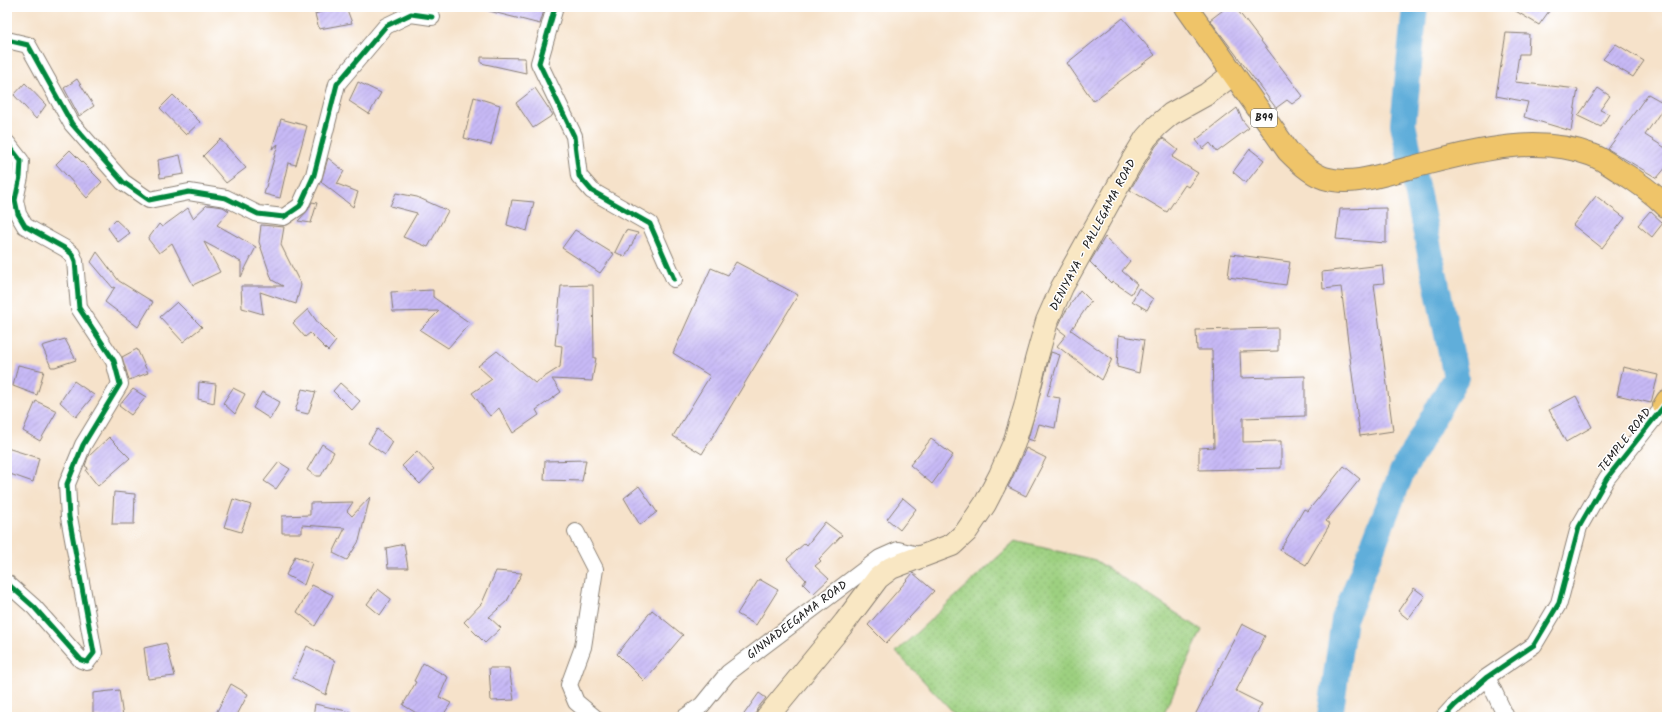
<svg xmlns="http://www.w3.org/2000/svg" width="1674" height="724" font-family="Kalam,sans-serif">
	<style>
		.park { fill: url(#park-dots); stroke: #5c764e }
		.lines { fill: none; stroke-linecap: round; stroke-linejoin: round }
		.river { stroke: #61aeda; stroke-width: 26 }
		.building { fill: url(#building-hatch) }
		.minor-casing { stroke: #897f73; stroke-width: 18 }
		.secondary-casing { stroke: #897f73; stroke-width: 24 }
		.primary-casing { stroke: #897f73; stroke-width: 24 }
		.minor { stroke: #fff; stroke-width: 16 }
		.secondary { stroke: #f9e7c3; stroke-width: 22 }
		.primary { stroke: #efc469; stroke-width: 22 }
		.cycleway-casing { stroke: #fff; stroke-width: 8 }
		.cycleway { stroke: #00873e; stroke-width: 5 }
		.labels { text-anchor: middle; dominant-baseline: central; stroke-width: 3; stroke-linejoin: round; paint-order: stroke }
		.shield { fill: #fff; stroke: #606060; stroke-width: 1 }
		.shield-label { font-size: 11px; font-weight: bold; fill: #1c1c1c }
		.street-label { font-size: 12px; fill: #1c1c1c; stroke: #fff }
	</style>
	<defs>
		<pattern id="park-dots" width="8" height="8" patternUnits="userSpaceOnUse"><rect width="8" height="8" fill="#9dd080"/><path d="M2 2h.1M6 6h.1" fill="none" stroke="#87b26e" stroke-width="1.8" stroke-linecap="round"/></pattern>
		<pattern id="building-hatch" width="6" height="6" patternUnits="userSpaceOnUse"><rect width="6" height="6" fill="#c7b9f6"/><path d="M-1 1l2-2M0 6l6-6M5 7l2-2" fill="none" stroke="#aa9ed2"/></pattern>
	</defs>
	<rect width="100%" height="100%" fill="#fff"/>
	<filter id="ink" filterUnits="userSpaceOnUse"><feTurbulence type="fractalNoise" baseFrequency=".025" numOctaves="2"/><feDisplacementMap in="SourceGraphic" scale="8" xChannelSelector="R" yChannelSelector="G"/><feConvolveMatrix kernelMatrix="1 2 1 2 8 2 1 2 1" color-interpolation-filters="sRGB"/></filter>
	<filter id="wash" filterUnits="userSpaceOnUse"><feTurbulence type="fractalNoise" baseFrequency=".012" numOctaves="4" result="noise"/><feDisplacementMap in="SourceGraphic" scale="16" xChannelSelector="R" yChannelSelector="G"/><feGaussianBlur stdDeviation="0.9" result="paint"/><feColorMatrix in="noise" values="0 0 0 0 0 0 0 0 0 0 0 0 0 0 0 0 0 1.4 0 .05"/><feComposite in="paint" operator="in"/></filter>
	<g filter="url(#wash)">
		<rect width="100%" height="100%" fill="#f6e2ca"/>
		<path class="park" d="M1015,541L1095,560L1202,630L1162,717H958L896,652Z"/>
		<g class="lines">
			<path class="river" d="M1330,717L1344,619L1402,472L1456,377L1403,124L1415,7"/>
		</g>
		<g id="blocks">
			<path class="building" d="M337,7H346L352,23L319,29L315,14Z
				M489,7H545L540,24L489,11Z
				M1227,7H1235L1303,96L1292,104L1287,100L1276,108L1210,20Z
				M1509,7H1552L1539,25Z
				M1123,18L1155,55L1093,101L1067,63Z
				M1506,33L1529,34L1528,54H1519L1515,82L1578,89L1571,131L1524,117L1528,102L1496,96Z
				M1616,44L1644,61L1633,77L1603,59Z
				M481,57L525,58L526,73L481,63Z
				M77,79L94,106L79,116L64,88Z
				M358,82L381,93L369,114L349,101Z
				M25,83L46,105L36,119L14,95Z
				M535,88L553,115L533,128L516,103Z
				M1598,88L1610,96L1600,110L1609,114L1601,127L1578,116Z
				M1648,94L1666,104L1645,135L1667,149V166L1657,178L1608,149Z
				M173,95L200,122L186,135L160,108Z
				M474,97L500,105L491,145L464,138Z
				M1237,108L1243,121L1249,128L1217,152L1210,143L1203,149L1196,140Z
				M281,119L307,126L296,165L288,163L280,198L264,194L278,144L272,149Z
				M1163,138L1178,150L1172,157L1198,173L1188,187L1185,185L1167,212L1130,190L1156,146Z
				M220,139L246,168L226,183L203,156Z
				M1250,149L1264,160L1246,183L1233,172Z
				M70,150L102,182L87,198L56,164Z
				M180,155L184,174L160,178L158,160Z
				M328,158L344,171L337,184L358,192L353,207L321,182Z
				M396,193L417,197L448,211L428,247L403,237L417,213L390,206Z
				M1596,196L1625,218L1602,248L1573,225Z
				M512,200L534,202L527,231L507,225Z
				M312,202L317,203L311,223L298,221L308,210Z
				M207,205L223,207L229,211L217,225L256,247L241,277V262L204,242L220,272L193,285L172,243L159,253L148,239L159,224L162,227L188,208L193,218Z
				M1386,208V243L1336,239L1340,209Z
				M1650,211L1663,223L1652,237L1638,225Z
				M116,220L130,233L118,242L108,228Z
				M261,225L284,227L281,245L301,285L296,304L260,292L263,314L242,308L241,286H283L272,280L259,242Z
				M575,230L614,254L600,273L562,248Z
				M626,230L638,233L625,257L615,252Z
				M1105,237L1130,261L1122,271L1137,284L1131,294L1112,281L1111,283L1090,262Z
				M97,252L119,281L153,302L138,327L105,302L115,287L113,288L91,262Z
				M1231,254L1290,262L1286,285L1228,277Z
				M736,262L798,295L702,454L673,436L710,376L673,353L711,268L728,275Z
				M1382,265L1384,283L1374,284L1393,431L1360,436L1341,287L1323,289L1322,272Z
				M593,285L594,358H596L592,381L552,379L561,392L536,410L539,415L513,433L499,408L490,416L472,393L492,379L478,366L497,351L535,383L560,367L562,346L555,345L561,286Z
				M1139,288L1153,299L1147,310L1132,301Z
				M433,290V297L470,323L448,348L420,330L439,311L393,312L391,292Z
				M1080,290L1091,301L1071,330L1112,359L1102,380L1057,346L1066,335L1058,329L1059,325L1064,314Z
				M177,302L202,327L183,342L160,317Z
				M308,309L318,323L336,341L328,351L310,333L305,337L293,323Z
				M1278,328V351L1240,352L1241,378L1305,376V416L1243,418V442L1281,441V468L1199,470V448L1214,447L1212,350H1197L1196,330Z
				M1119,335L1144,340L1139,373L1117,367Z
				M65,339L76,360L55,367H51L42,346Z
				M137,349L148,373L129,380L122,357Z
				M1051,352L1060,355L1047,396L1060,398L1055,428L1039,424L1034,441L1028,439Z
				M18,365L44,371L37,395L13,386Z
				M1623,367L1658,375L1651,403L1617,395Z
				M74,381L94,395L76,417L60,402Z
				M199,382L216,384L214,403L198,399Z
				M340,383L360,401L352,410L333,391Z
				M233,388L245,394L235,414L223,403Z
				M133,389L146,397L131,415L119,406Z
				M302,389L316,392L308,414L295,411Z
				M262,392L280,402L270,419L253,408Z
				M1576,396L1592,427L1566,442L1549,410Z
				M36,401L57,411L40,441L23,431Z
				M377,429L393,442L385,455L368,443Z
				M109,437L130,458L98,486L86,471L88,468L85,466L88,457Z
				M931,439L953,455L932,484L910,465Z
				M322,444L334,452L321,476H316L307,470Z
				M7,448L39,458L33,482L7,473Z
				M1026,448L1046,458L1026,496L1008,487Z
				M417,451L434,469L420,484L402,466Z
				M586,460L582,481L544,480L545,461Z
				M279,462L290,469L276,489L264,481Z
				M1344,466L1360,479L1326,521L1330,524L1306,565L1280,550L1304,509L1308,511Z
				M639,486L657,512L640,525L624,498Z
				M114,492L135,494L134,524H112Z
				M370,497L359,541L347,560L333,553L345,528L302,525V533H282V516L310,515V503L353,502L347,511L352,516Z
				M903,498L916,509L900,530L887,519Z
				M233,499L251,505L241,532L224,527Z
				M825,522L842,535L819,559L821,561L815,566L829,579L813,594L803,584L806,580L787,559L805,543L807,545Z
				M404,544L408,568H388L386,548Z
				M295,556L312,563L304,585L286,575Z
				M496,571L522,573L507,601L489,617L501,628L485,643L464,622L482,603Z
				M913,573L934,591L886,643L868,625Z
				M759,579L778,590L756,625L737,614Z
				M312,585L333,595L315,626L297,612Z
				M1414,588L1425,596L1408,619L1398,611Z
				M378,589L391,599L380,615L367,604Z
				M652,610L683,635L644,681L617,654Z
				M1242,624L1265,636L1236,691L1262,704L1255,717H1194Z
				M166,643L175,676L148,679L144,648Z
				M307,646L335,661L326,695L293,678Z
				M423,663L448,677L439,697L451,703L442,717H423L403,705L416,682L414,681Z
				M489,668H509L514,700L491,701Z
				M231,684L248,694L236,717H214Z
				M119,690L123,717H93V693Z
				M759,693L766,698L757,709L755,717H742Z
				M315,704L351,712V717H313Z"/>
		</g>
	</g>
	<g filter="url(#ink)">
		<use href="#blocks" fill-opacity="0" stroke="#897f73" stroke-width="1"/>
		<g class="lines">
			<defs>
				<path id="minor" d="M555,7L539,63L574,136L579,176L592,191L650,224L674,279
					M7,40L28,45L72,124L123,182L149,200L189,192L226,198L258,214L284,217L300,206L314,175L337,84L386,26L411,14L432,17
					M7,143L21,161L20,177L15,200L18,214L25,226L66,249L72,254L75,261L79,308L114,361L120,384L83,445L67,484L69,517L94,653L87,662L81,660L34,607L7,583
					M576,532L595,569L583,647L569,685L576,702L594,717
					M1487,677L1506,717
					M685,717L702,705L728,673L880,558L898,550L922,556
					M1444,717L1455,705L1487,677L1534,645L1559,603L1579,527L1607,478L1664,406"/>
				<path id="secondary" d="M767,717L845,622L878,578L891,568L952,545L966,532L985,504L1000,475L1014,443L1025,407L1036,360L1047,321L1062,287L1132,161L1146,138L1157,126L1171,114L1207,94L1233,74"/>
				<path id="primary" d="M1186,7L1288,151C1298,161 1310,173 1324,178C1350,186 1379,176 1405,169C1466,154 1530,132 1592,155C1601,158 1610,165 1618,170C1635,180 1653,193 1667,207
					M1667,401L1664,406L1667,408"/>
			</defs>
			<use href="#minor" class="minor-casing"/>
			<use href="#secondary" class="secondary-casing"/>
			<use href="#primary" class="primary-casing"/>
			<use href="#minor" class="minor"/>
			<use href="#secondary" class="secondary"/>
			<use href="#primary" class="primary"/>
			<defs>
				<path id="cycleway" d="M555,7L539,63L574,136L579,176L592,191L650,224L674,279
					M7,40L28,45L72,124L123,182L149,200L189,192L226,198L258,214L284,217L300,206L314,175L337,84L386,26L411,14L432,17
					M7,143L21,161L20,177L15,200L18,214L25,226L66,249L72,254L75,261L79,308L114,361L120,384L83,445L67,484L69,517L94,653L87,662L81,660L34,607L7,583
					M1444,717L1455,705L1487,677L1534,645L1559,603L1579,527L1607,478L1664,406"/>
			</defs>
			<use href="#cycleway" class="cycleway-casing"/>
			<use href="#cycleway" class="cycleway"/>
		</g>
	</g>
	<g class="labels">
		<rect class="shield" x="1251" y="109" width="26" height="18" rx="3"/>
		<g class="shield-label">
			<text x="1264" y="118">B99</text>
		</g>
		<g class="street-label">
			<text transform="translate(1093 235) rotate(-62)">DENIYAYA - PALLEGAMA ROAD</text>
			<text transform="translate(1625 440) rotate(-52)">TEMPLE ROAD</text>
			<text transform="translate(797 620) rotate(-37)">GINNADEEGAMA ROAD</text>
		</g>
	</g>
	<rect width="1674" height="724" fill="none" stroke="#fff" stroke-width="24"/>
</svg>
